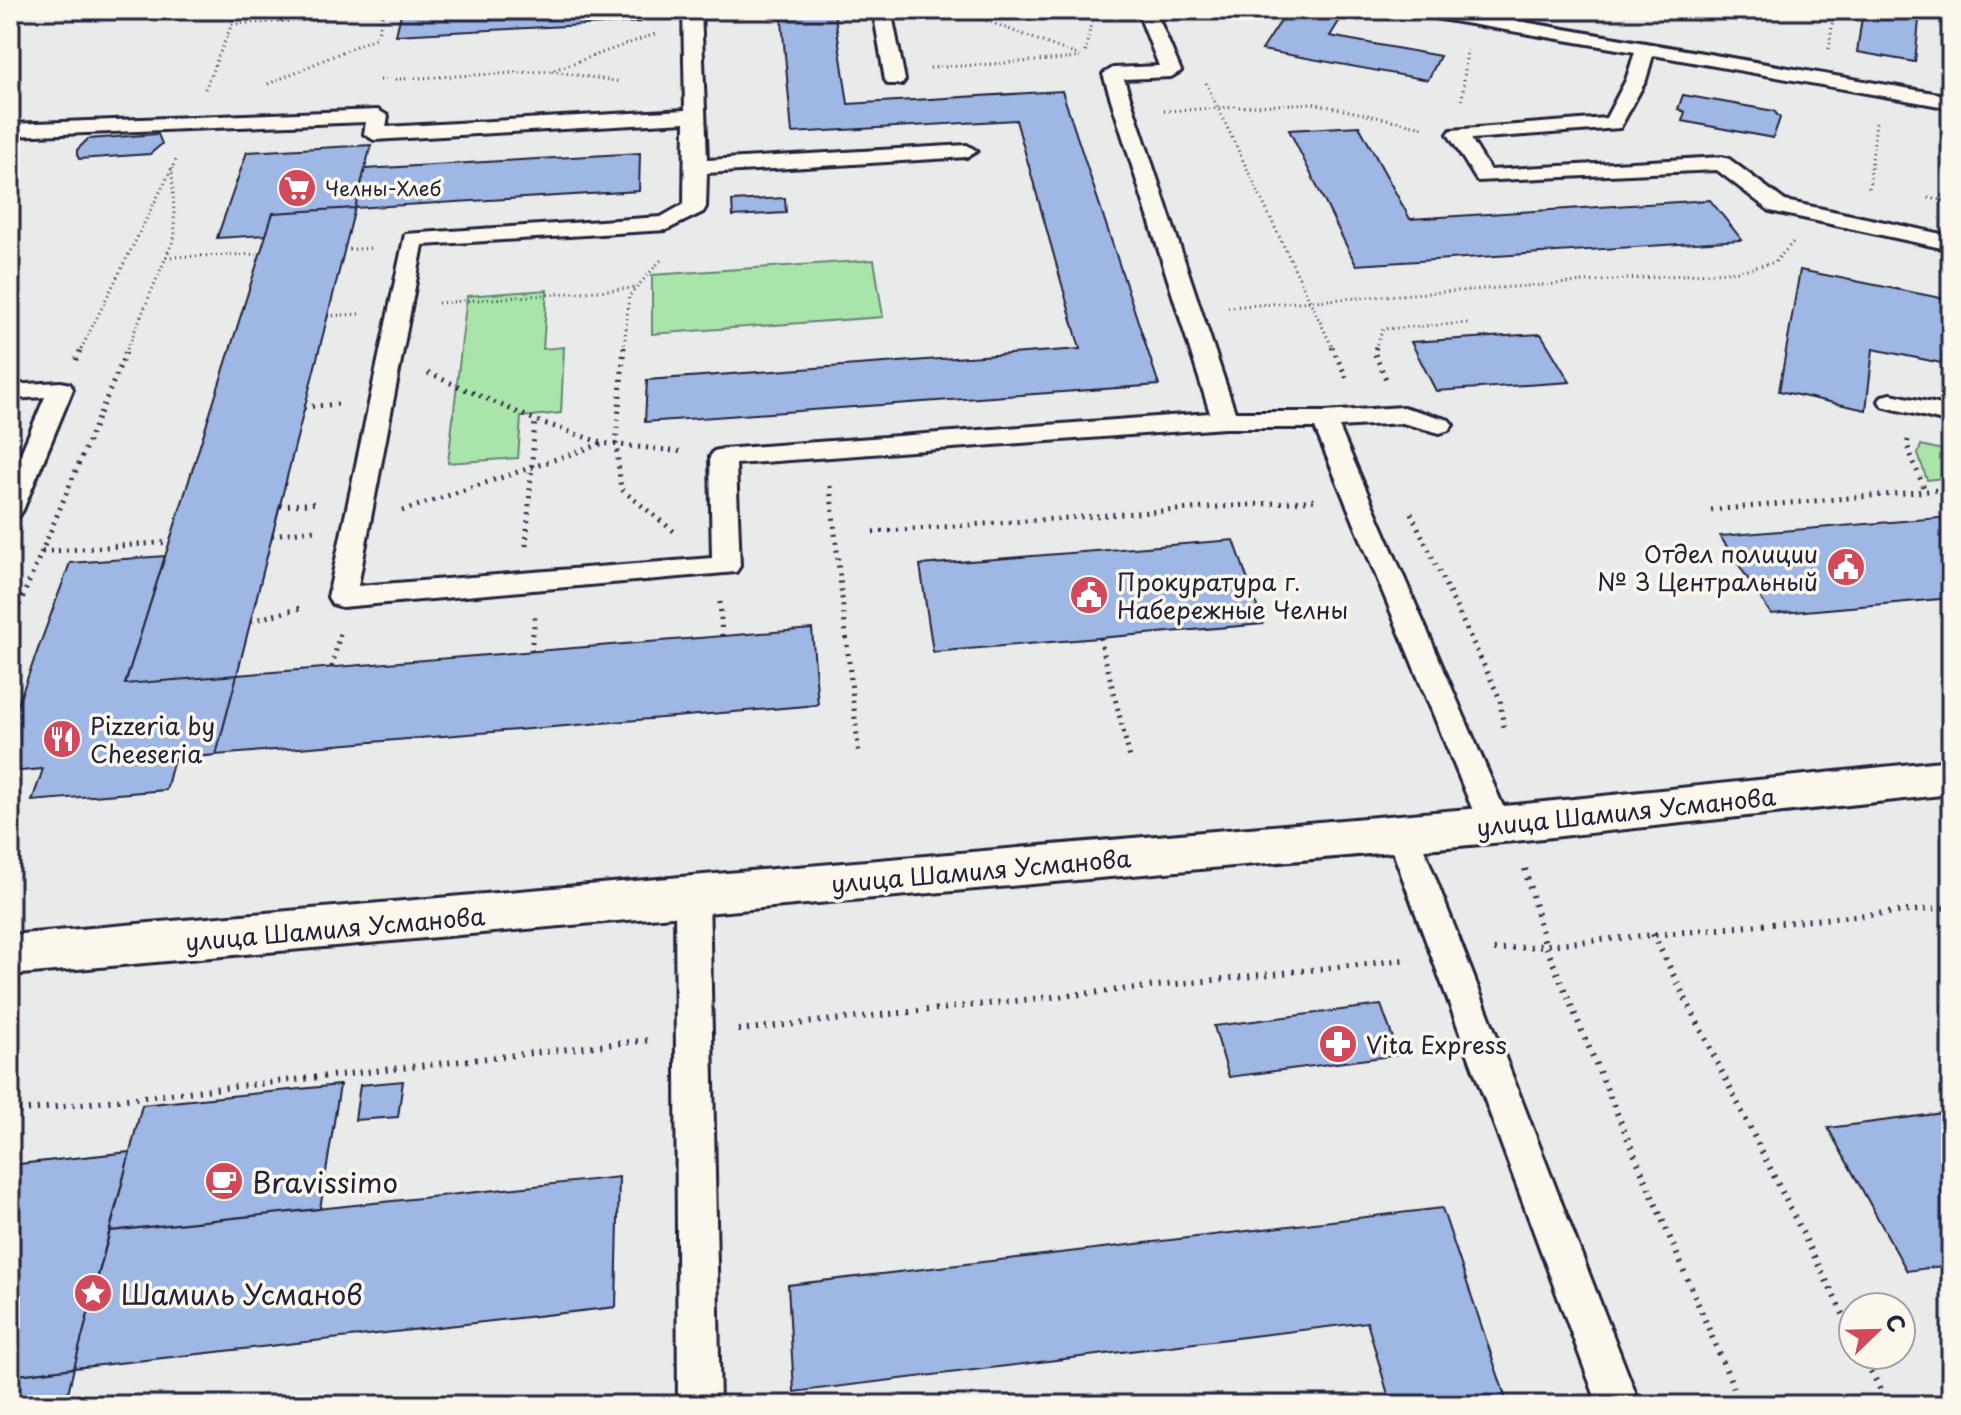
<svg xmlns="http://www.w3.org/2000/svg" width="1961" height="1415" font-family="'Playpen Sans',sans-serif">
	<style>
		.green { fill: #a9e5ab; stroke: #668473; stroke-width: 2 }
		.building { fill: #9fb7e4; stroke: #22223b; stroke-width: 2 }
		.lines { fill: none; stroke-linecap: round; stroke-linejoin: round }
		.lane-casing { stroke: #22223b; stroke-width: 6 }
		.street-casing { stroke: #22223b; stroke-width: 6 }
		.path-far2 { stroke: #22223b; stroke-width: 3; stroke-dasharray: 1 4; stroke-linecap: butt }
		.path-far1 { stroke: #22223b; stroke-width: 5; stroke-dasharray: 2 6; stroke-linecap: butt }
		.path { stroke: #22223b; stroke-width: 6; stroke-dasharray: 2 7; stroke-linecap: butt }
		.lane { fill: #fbf7ec; fill-rule: evenodd }
		.street { fill: #fbf7ec; fill-rule: evenodd }
		.labels { text-anchor: middle; dominant-baseline: central; stroke-width: 7; stroke-linejoin: round; paint-order: stroke }
		.far-poi-label { font-size: 20px; fill: #22223b; stroke: #fbf7ec; text-anchor: start }
		.poi-label { font-size: 24px; fill: #22223b; stroke: #fbf7ec; text-anchor: start }
		.street-label { font-size: 24px; fill: #22223b; stroke: #fbf7ec }
		.near-poi-label { font-size: 28px; fill: #22223b; stroke: #fbf7ec; text-anchor: start }
	</style>
	<rect width="100%" height="100%" fill="#e9eaea"/>
	<filter id="ink" filterUnits="userSpaceOnUse"><feTurbulence type="fractalNoise" baseFrequency=".0125" numOctaves="2"/><feDisplacementMap in="SourceGraphic" scale="16" xChannelSelector="R" yChannelSelector="G"/><feConvolveMatrix kernelMatrix="1 2 1 2 8 2 1 2 1" color-interpolation-filters="sRGB"/></filter>
	<g filter="url(#ink)">
		<path class="green" d="M874,260L883,317L652,334V275Z
			M547,290L543,349L564,347L561,413L521,417L518,458L448,463L467,296Z
			M1921,445L1951,452V477L1927,480L1918,454Z"/>
		<path class="building" d="M402,10H641V22L396,35Z
			M781,10H834L848,104L1062,91L1159,385L645,422L647,380L1080,349L1016,120L792,133Z
			M1288,10H1346L1330,36L1440,56L1428,80L1262,50Z
			M1863,10H1920L1915,62L1857,52Z
			M1683,95L1774,111L1780,118L1773,138L1682,121L1685,112L1678,109Z
			M1359,126L1410,219L1710,200L1742,240L1356,265L1289,130Z
			M158,134L162,144L150,154L79,159L77,155V150L88,139Z
			M371,145L355,208L273,213L266,235L217,238L247,152Z
			M640,153L639,191L355,208L365,169Z
			M785,198L786,213L733,216L732,201Z
			M355,208L237,675L125,684L273,213Z
			M1800,270L1951,300V365L1873,349L1866,410L1779,391Z
			M1541,334L1570,382L1436,391L1411,342Z
			M1951,517V598L1771,614L1720,536Z
			M1234,540L1263,624L933,652L920,565Z
			M165,556L125,684L237,675L216,755L174,759L166,790L32,801L43,769L10,772V725L70,563Z
			M812,629L818,705L216,755L237,675Z
			M1381,1005L1399,1055L1229,1077L1214,1026Z
			M403,1081L398,1117L355,1120L360,1085Z
			M340,1085L320,1209L110,1231L142,1105Z
			M1951,1112V1265L1907,1271L1828,1128Z
			M130,1152L74,1368L10,1376V1165Z
			M619,1177L616,1307L74,1368L110,1231Z
			M1442,1208L1508,1405H1391L1367,1322L794,1392L788,1285Z
			M74,1368L65,1405H10V1376Z"/>
		<g class="lines">
			<defs>
				<path id="lane" d="M683,10H701L707,160L967,145L977,151L967,157L707,173L706,207L703,212L666,230L423,245L358,586L712,558L710,457L714,451L723,449L1210,413L1103,74L1113,68L1159,66L1137,10H1155L1181,71L1171,77L1124,79L1235,412H1324L1403,407L1449,420L1453,425L1449,430L1440,433L1402,423L1339,427L1511,825L1506,834L1495,837L1484,834L1479,825L1315,428H1225L736,464L740,566L736,572L342,607L332,604L328,597L405,234L661,217L684,204L685,122L374,140L364,134L366,122L10,136V124L378,110L388,116L386,127L685,110Z
					M873,10H891L905,80L902,84H888L885,80Z
					M1414,10H1455L1951,96V108L1653,55L1646,80L1620,128L1471,139L1490,170L1722,157L1729,159L1785,201L1951,236V250L1770,211L1717,170L1477,181L1448,134L1451,130L1606,118L1626,80L1635,52L1423,16Z
					M61,382L70,384L73,389L23,510L19,516L10,519V479L45,397L10,399V385Z
					M1891,394L1951,407V423L1882,406L1879,401L1882,396Z
					M1402,821L1413,824L1418,833L1640,1405H1598L1386,833L1391,824Z
					M692,882L704,886L709,895L720,1405H678L675,895L680,886Z"/>
				<path id="street" d="M1951,760V794L1515,841L10,975V935L1515,805Z"/>
			</defs>
			<use href="#lane" class="lane-casing"/>
			<use href="#street" class="street-casing"/>
			<path class="path-far2" d="M237,10L232,24L315,20L318,10
				M958,10L1080,56
				M1680,10L1699,22
				M316,19L364,10
				M277,21L281,10
				M1829,49L1834,10
				M1085,52L1094,10
				M930,68L1080,58
				M552,71L621,82
				M380,80L551,71L655,34
				M1206,83L1333,349
				M268,84L377,37L384,10
				M205,89L232,24
				M1462,100L1467,50
				M1164,111L1312,103L1423,127
				M1869,188L1876,122
				M1928,198L1951,202
				M344,250L374,248
				M166,257L260,254
				M438,303L636,288
				M1228,307L1740,271L1775,262L1793,242
				M328,316L359,314
				M81,349L177,158
				M127,349L175,236L172,168
				M624,349L629,296L662,259
				M1375,349L1383,329L1468,323"/>
			<path class="path-far1" d="M624,347L616,443L621,489L676,533
				M1332,347L1348,381
				M1376,347L1374,352L1386,379
				M76,360L82,347
				M428,373L535,420L602,443L684,452
				M304,407L339,404
				M1908,440L1907,445L1925,491
				M830,486L859,755
				M280,506L318,503
				M1711,510L1951,489
				M402,511L601,444
				M1411,513L1500,699L1504,730
				M873,532L1316,500
				M272,535L314,530
				M526,546L535,420
				M42,552L170,542
				M720,602L722,636
				M251,621L304,607
				M10,627L128,347
				M1100,638L1131,762
				M531,651L535,616
				M332,667L340,633"/>
			<path class="path" d="M1525,869L1545,944L1741,1405
				M1653,934L1853,1334
				M1494,950L1951,907
				M738,1030L1405,960
				M10,1112L649,1040
				M1863,1355L1888,1405"/>
			<use href="#lane" class="lane"/>
			<use href="#street" class="street"/>
		</g>
	</g>
	<defs>
		<symbol id="supermarket-disc" viewBox="-11 -11 22 22"><circle r="9.5" fill="#d1495b" stroke="#fbf7ec"/><path d="M-6-5.5h2.5l.6 2H6L4.5 2H-2.5L-4.4-4H-6ZM-1.5 3.2a1.3 1.3 0 1 0 .1 0ZM3 3.2a1.3 1.3 0 1 0 .1 0Z" fill="#fff"/></symbol>
		<symbol id="civic-disc" viewBox="-11 -11 22 22"><circle r="9.5" fill="#d1495b" stroke="#fbf7ec"/><path d="M-.6-6.5H3V-4.5H.6V-3L4-1V1h2V6H-6V1h2V-1L-.6-3ZM-1.2 2.5V6h2.4V2.5Z" fill="#fff"/></symbol>
		<symbol id="restaurant-disc" viewBox="-11 -11 22 22"><circle r="9.5" fill="#d1495b" stroke="#fbf7ec"/><path d="M-5-6h1v4h1v-4h1v4h1v-4h1v5L-1.5 .5V6h-2V.5L-5-1ZM5-6V6H3V1.5H1.5Q1.5-4 5-6Z" fill="#fff"/></symbol>
		<symbol id="pharmacy-disc" viewBox="-11 -11 22 22"><circle r="9.5" fill="#d1495b" stroke="#fbf7ec"/><path d="M-2-6h4v4h4v4h-4v4h-4v-4h-4v-4h4Z" fill="#fff"/></symbol>
		<symbol id="cafe-disc" viewBox="-11 -11 22 22"><circle r="9.5" fill="#d1495b" stroke="#fbf7ec"/><path d="M-5.5-4.5H6V0H3Q3 3.5 0 3.5H-2.5Q-5.5 3.5-5.5 0ZM3-3.2v2h1.7v-2ZM-6 4.5H4V6H-6Z" fill="#fff"/></symbol>
		<symbol id="sight-disc" viewBox="-11 -11 22 22"><circle r="9.5" fill="#d1495b" stroke="#fbf7ec"/><path d="M0-6L1.8-2.2L6-1.7L2.9 1.2L3.7 5.4L0 3.3L-3.7 5.4L-2.9 1.2L-6-1.7L-1.8-2.2Z" fill="#fff"/></symbol>
	</defs>
	<g fill-rule="evenodd">
		<use href="#supermarket-disc" x="275" y="166" width="44" height="44"/>
		<use href="#civic-disc" x="1824" y="545" width="44" height="44"/>
		<use href="#civic-disc" x="1067" y="573" width="44" height="44"/>
		<use href="#restaurant-disc" x="40" y="717" width="44" height="44"/>
		<use href="#pharmacy-disc" x="1316" y="1022" width="44" height="44"/>
		<use href="#cafe-disc" x="202" y="1159" width="44" height="44"/>
		<use href="#sight-disc" x="71" y="1271" width="44" height="44"/>
	</g>
	<g class="labels">
		<g class="far-poi-label">
			<text x="325" y="188">Челны-Хлеб</text>
		</g>
		<g class="poi-label">
			<text x="1818" y="553" text-anchor="end">Отдел полиции<tspan x="1818" dy="28">№ 3 Центральный</tspan></text>
			<text x="1117" y="581">Прокуратура г.<tspan x="1117" dy="28">Набережные Челны</tspan></text>
			<text x="90" y="725">Pizzeria by<tspan x="90" dy="28">Cheeseria</tspan></text>
			<text x="1366" y="1044">Vita Express</text>
		</g>
		<g class="street-label">
			<text transform="translate(1626 811) rotate(-6)">улица Шамиля Усманова</text>
			<text transform="translate(981 870) rotate(-5)">улица Шамиля Усманова</text>
			<text transform="translate(335 928) rotate(-5)">улица Шамиля Усманова</text>
		</g>
		<g class="near-poi-label">
			<text x="252" y="1181">Bravissimo</text>
			<text x="121" y="1293">Шамиль Усманов</text>
		</g>
	</g>
	<rect width="1961" height="1415" fill="none" stroke="#fbf7ec" stroke-width="40"/>
	<rect x="20" y="20" width="1921" height="1375" fill="none" stroke="#22223b" stroke-width="3" filter="url(#ink)"/>
	<g transform="translate(1877 1331) rotate(67)"><circle r="38" fill="#fbf7ec" stroke="#a4a2a5" stroke-width="2"/>
	<path d="M0-6L14 30L0 20L-14 30Z" fill="#d1495b"/>
	<text y="-12" font-size="22" font-weight="bold" text-anchor="middle" fill="#22223b">С</text>
	</g>
</svg>
